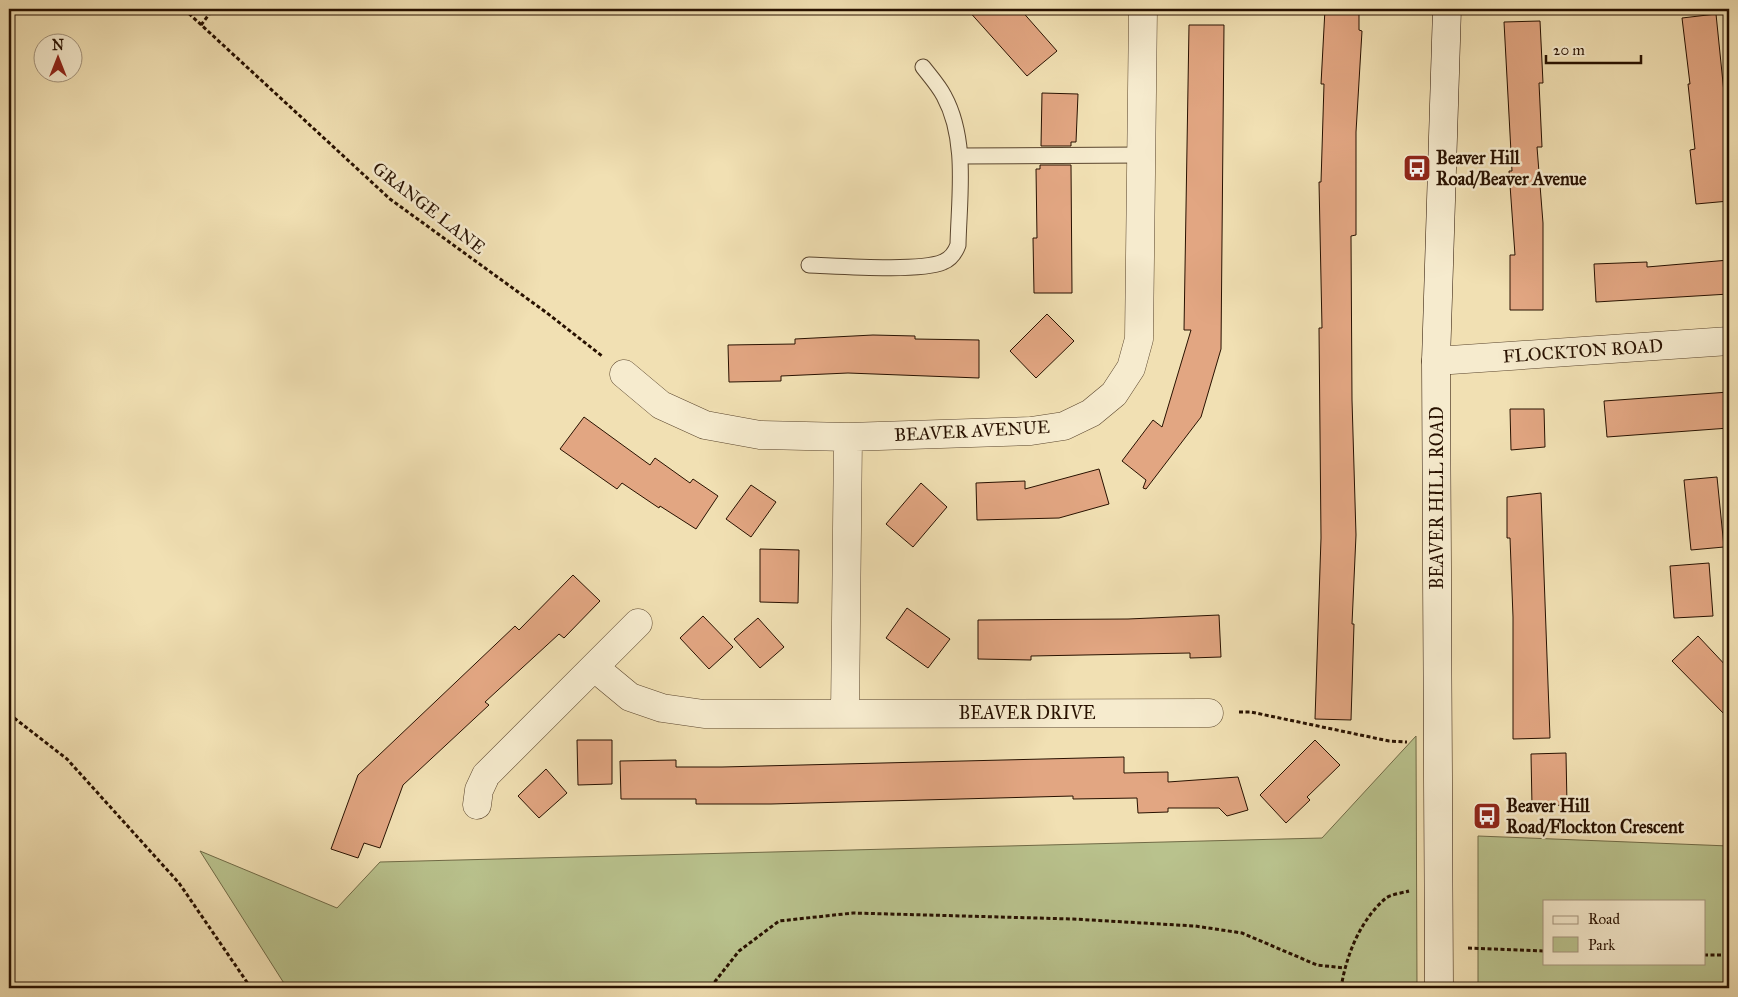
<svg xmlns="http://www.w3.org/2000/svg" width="1738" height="997" font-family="'IM FELL Great Primer',serif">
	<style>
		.green { fill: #b9c28d; stroke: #706a46; fill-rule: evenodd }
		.building { fill: #e2a682; stroke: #281100 }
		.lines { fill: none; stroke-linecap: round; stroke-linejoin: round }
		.lane-casing { stroke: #5a452d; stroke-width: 17 }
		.street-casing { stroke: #5a452d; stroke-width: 29 }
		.secondary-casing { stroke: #281100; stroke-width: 29 }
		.path { stroke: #281100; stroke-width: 3; stroke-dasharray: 4 2.5; stroke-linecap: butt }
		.lane { stroke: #f6ebce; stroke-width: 15 }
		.street { stroke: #f6ebce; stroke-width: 28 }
		.secondary { stroke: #f6ebce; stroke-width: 28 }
		.labels { text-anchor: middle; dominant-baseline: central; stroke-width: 5; stroke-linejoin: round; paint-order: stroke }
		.poi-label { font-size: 18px; font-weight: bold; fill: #281100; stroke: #f6ebce; text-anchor: start }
		.street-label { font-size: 18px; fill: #281100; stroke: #f6ebce }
	</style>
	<rect width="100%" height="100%" fill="#f1e0b3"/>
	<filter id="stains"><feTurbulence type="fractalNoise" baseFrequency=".004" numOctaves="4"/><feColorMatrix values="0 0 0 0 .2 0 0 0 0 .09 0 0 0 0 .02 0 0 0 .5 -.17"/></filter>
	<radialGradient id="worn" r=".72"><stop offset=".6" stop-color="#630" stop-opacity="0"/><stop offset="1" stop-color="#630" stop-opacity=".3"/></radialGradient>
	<path class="green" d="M1416,736L1417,988H287L200,851L337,908L380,862L1322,838Z
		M1478,836L1729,846V988H1478ZM1544,901H1704V963H1544Z"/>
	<path class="building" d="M967,9H1020L1057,51L1027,76Z
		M1325,9H1359V30L1362,31L1356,132V235L1351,236L1352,400L1356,535L1352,624H1354L1351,720L1315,719L1321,538L1319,328H1322L1319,182H1321L1324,84H1321Z
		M1716,14L1728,132H1725L1729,201L1696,204L1690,150L1695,149L1688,84H1690L1682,18Z
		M1540,21L1543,83H1539L1542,147H1537L1543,223V310H1510V255H1515L1509,171H1512L1504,22Z
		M1189,25H1224L1221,349L1201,417L1146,489L1143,488L1146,480L1122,461L1153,420L1162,427L1191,330H1184Z
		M1042,93L1078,94L1076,142H1071V146H1041Z
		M1040,165H1071L1072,293H1034L1033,238H1037L1036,169H1040Z
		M1729,260V294L1596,302L1594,264L1647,262V267Z
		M1047,314L1074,341L1036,378L1010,351Z
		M873,335L915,336V339L979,340V378L848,373L781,376V381L729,382L728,345L795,344V339Z
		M1729,392V428L1607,437L1604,401Z
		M1510,409H1544L1545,447L1511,450Z
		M584,417L650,465L655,458L690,483L693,479L718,496L696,529L660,506L659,508L622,483L617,489L560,449Z
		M1099,469L1109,504L1059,518L977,520L976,483L1025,481V489Z
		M1717,477L1724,547L1691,550L1684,480Z
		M921,483L947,507L913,547L886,524Z
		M751,485L776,502L751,537L726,519Z
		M1541,493L1550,738L1513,739V617L1510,538H1507V497Z
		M760,549L799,550L798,603L760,602Z
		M1709,563L1713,616L1674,618L1670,566Z
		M573,575L600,601L564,638L559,634L485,702L489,705L403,785L380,848L364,843L358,858L331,849L358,775L515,626L519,630Z
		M907,608L950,639L928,668L886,638Z
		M1219,615L1221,657L1190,658V653L1031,656V660L978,659V620L1128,619Z
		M703,616L733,647L709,669L680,638Z
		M758,618L784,647L760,668L734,639Z
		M1698,636L1729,669V719L1672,661Z
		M577,740H612V784L578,785Z
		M1315,740L1340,765L1307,797L1310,800L1286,823L1260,795Z
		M1566,753L1567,805L1532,806L1531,754Z
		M1124,757V773L1168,772V782L1238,777L1248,810L1227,816L1219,808H1168V812L1138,813L1137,798L1073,799V796L771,804H696V799H621L620,761L676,760V767H722Z
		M546,769L567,793L539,818L518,796Z"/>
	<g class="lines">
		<defs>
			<path id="lane" d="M960,156L1142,155
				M809,265C838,266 920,272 943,262C951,259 955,253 958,245C959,197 968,140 944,96C939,86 930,76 923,67"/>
			<path id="street" d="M1436,361L1729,341
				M624,374L661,405L705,425L760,435L848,437L1031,431L1064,426L1091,413L1114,394L1131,368L1139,339L1143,9
				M595,668L630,697L662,708L704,714L1209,713
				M845,714L848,437
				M477,805L479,790L486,775L638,623"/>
			<path id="secondary" d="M1439,988L1436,361L1447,9"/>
		</defs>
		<use href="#lane" class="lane-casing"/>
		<use href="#street" class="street-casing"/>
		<use href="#secondary" class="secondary-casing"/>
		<path class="path" d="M184,9L390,199L547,313L602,356
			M201,25L213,9
			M1239,712H1251L1389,741L1407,742
			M9,714L67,759L179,883L251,988
			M1468,948L1544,951
			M1704,955H1729
			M714,988L713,984L739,951L779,921L853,913L1073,919L1195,926L1242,933L1317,965L1344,968
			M1341,988C1346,956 1360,920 1386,898C1392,894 1402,893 1409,891"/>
		<use href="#lane" class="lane"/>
		<use href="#street" class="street"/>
		<use href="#secondary" class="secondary"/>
	</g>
	<defs>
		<symbol id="bus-square" viewBox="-11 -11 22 22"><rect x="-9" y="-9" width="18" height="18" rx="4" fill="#8f2418" stroke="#f6ebce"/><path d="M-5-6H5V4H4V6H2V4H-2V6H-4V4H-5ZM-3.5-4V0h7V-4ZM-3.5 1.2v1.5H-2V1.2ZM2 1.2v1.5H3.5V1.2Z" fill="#fff"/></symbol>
	</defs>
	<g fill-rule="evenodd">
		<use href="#bus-square" x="1401" y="152" width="32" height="32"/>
		<use href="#bus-square" x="1471" y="800" width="32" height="32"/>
	</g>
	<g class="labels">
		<g class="poi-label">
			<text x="1436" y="158">Beaver Hill<tspan x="1436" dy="21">Road/Beaver Avenue</tspan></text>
			<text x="1506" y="806">Beaver Hill<tspan x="1506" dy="21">Road/Flockton Crescent</tspan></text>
		</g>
		<g class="street-label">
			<text transform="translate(429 208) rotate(38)">GRANGE LANE</text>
			<text transform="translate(1583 351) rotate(-4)">FLOCKTON ROAD</text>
			<text transform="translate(972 431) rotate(-3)">BEAVER AVENUE</text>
			<text transform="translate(1437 498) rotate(-90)">BEAVER HILL ROAD</text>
			<text x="1027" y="713">BEAVER DRIVE</text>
		</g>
	</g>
	<rect width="1738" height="997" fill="none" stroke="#f1e0b3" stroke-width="30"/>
	<rect x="10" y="10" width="1718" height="977" fill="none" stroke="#281100" stroke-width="2.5"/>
	<rect x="15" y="15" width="1708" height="967" fill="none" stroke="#281100"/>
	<rect x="1543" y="900" width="162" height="65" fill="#f6ebce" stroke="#a4947c"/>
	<rect x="1553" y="916" width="25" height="8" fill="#f6ebce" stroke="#a4947c"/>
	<text x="1588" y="924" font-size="15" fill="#281100">Road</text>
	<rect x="1553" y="937" width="25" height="15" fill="#b9c28d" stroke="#a4947c"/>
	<text x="1588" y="950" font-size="15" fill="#281100">Park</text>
	<g transform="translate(58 58)"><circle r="24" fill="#f6ebce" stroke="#a4947c"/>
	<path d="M0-4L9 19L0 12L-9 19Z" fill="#8f2418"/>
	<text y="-8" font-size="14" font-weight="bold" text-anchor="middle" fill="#281100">N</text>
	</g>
	<path d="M1546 55v8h95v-8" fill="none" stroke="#281100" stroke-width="2.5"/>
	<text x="1553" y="55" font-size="15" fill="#281100" stroke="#f6ebce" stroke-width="4" paint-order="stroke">20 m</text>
	<rect width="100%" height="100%" filter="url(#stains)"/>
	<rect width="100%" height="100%" fill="url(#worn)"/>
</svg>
